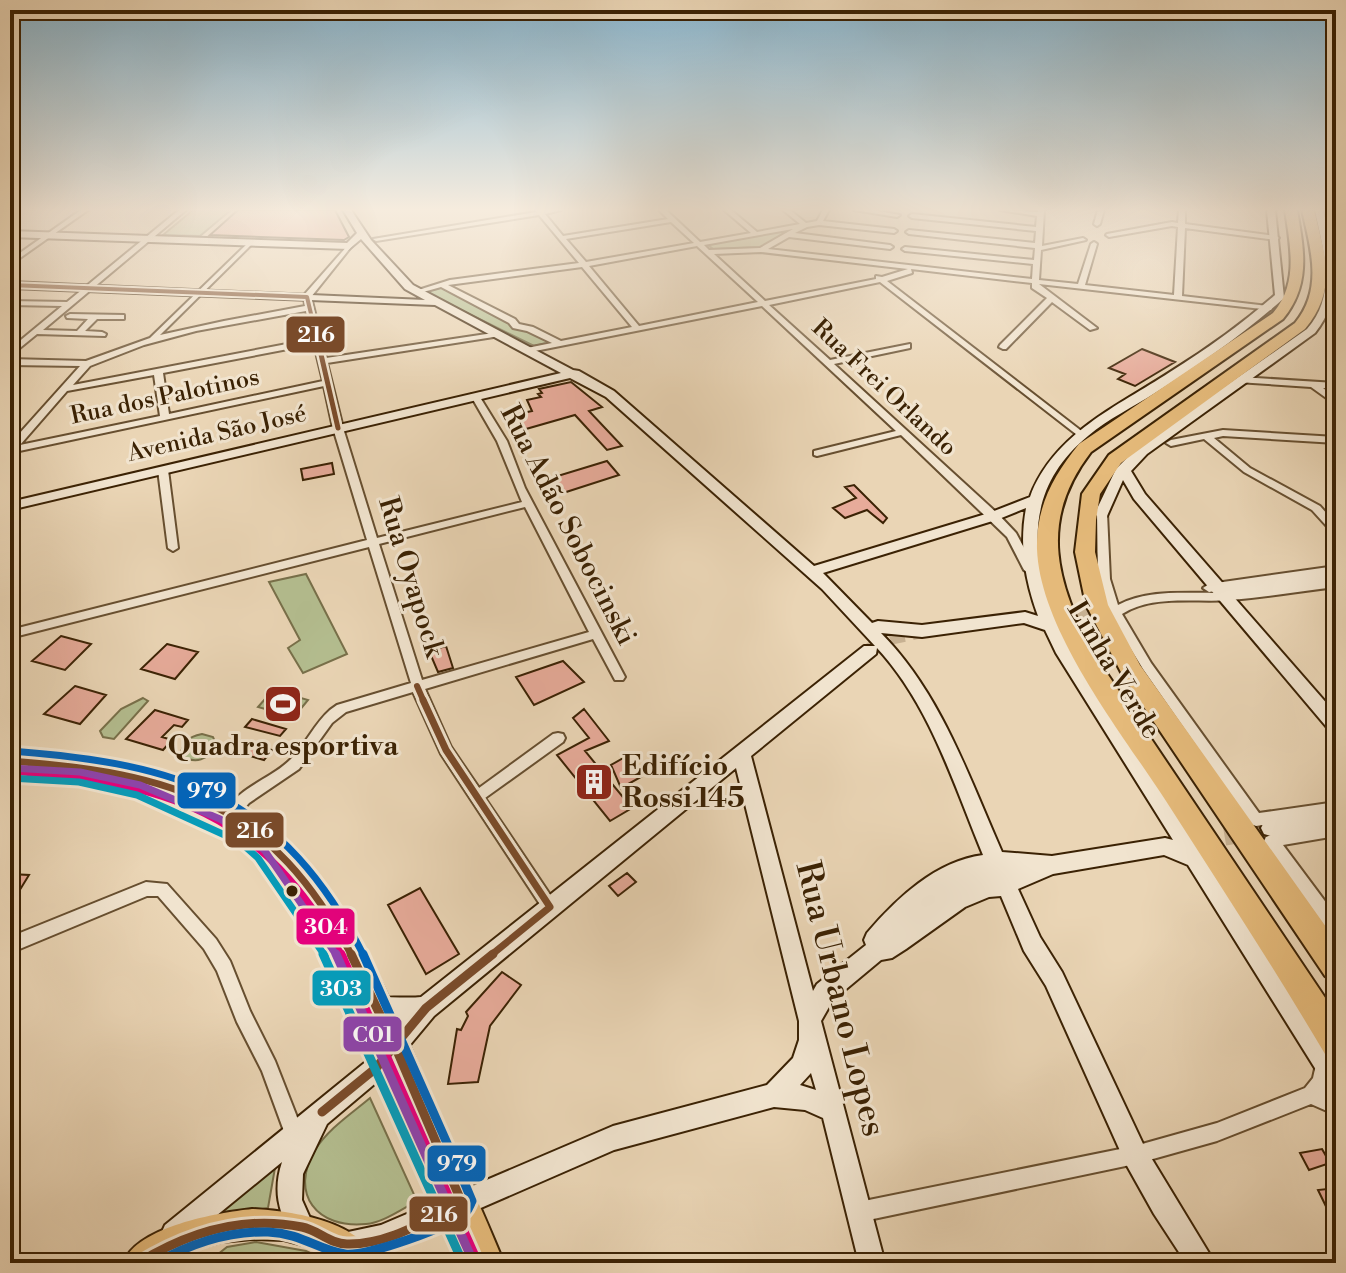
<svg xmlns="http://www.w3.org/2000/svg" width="1346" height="1273" font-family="'Libre Bodoni',serif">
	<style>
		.green { fill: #b4be90; stroke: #78704a; stroke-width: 2 }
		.building { fill: #e7ab9a; stroke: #3b2204; stroke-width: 2 }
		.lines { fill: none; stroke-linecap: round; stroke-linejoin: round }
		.secondary-tunnel-far1 { stroke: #c7b192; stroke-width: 15; stroke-dasharray: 15 8; stroke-linecap: butt }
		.secondary-tunnel { stroke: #c7b192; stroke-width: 19; stroke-dasharray: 19 10; stroke-linecap: butt }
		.street-casing { stroke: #674f30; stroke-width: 4 }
		.secondary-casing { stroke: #3b2204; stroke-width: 4 }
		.primary-casing { stroke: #3b2204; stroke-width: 4 }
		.highway-casing { stroke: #3b2204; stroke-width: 4 }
		.street { fill: #f1e4cf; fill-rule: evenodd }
		.secondary { fill: #f1e4cf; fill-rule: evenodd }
		.primary { fill: #e5ba7a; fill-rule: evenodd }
		.highway { fill: #e5ba7a; fill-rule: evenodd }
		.bus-1-far4-casing { stroke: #f1e4cf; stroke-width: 8 }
		.bus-1-far3-casing { stroke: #f1e4cf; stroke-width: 10 }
		.bus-1-far2-casing { stroke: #f1e4cf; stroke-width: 12 }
		.bus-1-far1-casing { stroke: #f1e4cf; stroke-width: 13 }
		.bus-1-casing { stroke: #f1e4cf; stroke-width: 15 }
		.bus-2-far1-casing { stroke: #f1e4cf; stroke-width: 13 }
		.bus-2-casing { stroke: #f1e4cf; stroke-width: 15 }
		.bus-3-far1-casing { stroke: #f1e4cf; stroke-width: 13 }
		.bus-3-casing { stroke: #f1e4cf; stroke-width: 15 }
		.bus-4-far1-casing { stroke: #f1e4cf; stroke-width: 13 }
		.bus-4-casing { stroke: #f1e4cf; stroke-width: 15 }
		.bus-5-far1-casing { stroke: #f1e4cf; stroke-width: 13 }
		.bus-5-casing { stroke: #f1e4cf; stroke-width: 15 }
		.bus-1-far4 { stroke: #7a4b2a; stroke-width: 4 }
		.bus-1-far3 { stroke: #7a4b2a; stroke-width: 5 }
		.bus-1-far2 { stroke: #7a4b2a; stroke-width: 6 }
		.bus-1-far1 { stroke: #7a4b2a; stroke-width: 7 }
		.bus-1 { stroke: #7a4b2a; stroke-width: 9 }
		.bus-2-far1 { stroke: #e5007d; stroke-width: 7 }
		.bus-2 { stroke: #e5007d; stroke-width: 9 }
		.bus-3-far1 { stroke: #069cba; stroke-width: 7 }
		.bus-3 { stroke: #069cba; stroke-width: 9 }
		.bus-4-far1 { stroke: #0065bd; stroke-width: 7 }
		.bus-4 { stroke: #0065bd; stroke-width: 9 }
		.bus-5-far1 { stroke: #8e44ad; stroke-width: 7 }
		.bus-5 { stroke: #8e44ad; stroke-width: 9 }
		.bus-dot { fill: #3b2204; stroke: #f1e4cf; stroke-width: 3 }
		.labels { text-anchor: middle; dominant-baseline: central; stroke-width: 6; stroke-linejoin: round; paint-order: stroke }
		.far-street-label { font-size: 24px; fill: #3b2204; stroke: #f1e4cf }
		.street-label { font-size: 28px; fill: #3b2204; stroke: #f1e4cf }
		.poi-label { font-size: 28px; font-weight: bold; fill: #3b2204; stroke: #f1e4cf }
		.near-street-label { font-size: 34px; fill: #3b2204; stroke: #f1e4cf }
		.line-badge { stroke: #f1e4cf; stroke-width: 3 }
		.badge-label { font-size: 22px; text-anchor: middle; font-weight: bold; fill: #fff }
	</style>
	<rect width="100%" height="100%" fill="#ead5b5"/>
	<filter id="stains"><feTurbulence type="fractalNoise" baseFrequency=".0025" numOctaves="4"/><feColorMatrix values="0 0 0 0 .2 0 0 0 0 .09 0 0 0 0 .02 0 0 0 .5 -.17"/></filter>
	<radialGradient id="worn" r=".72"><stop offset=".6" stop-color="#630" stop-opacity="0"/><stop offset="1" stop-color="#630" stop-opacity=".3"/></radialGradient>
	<path class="green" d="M193,210H231L200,236L163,235Z
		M794,229L765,247L713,249L707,244Z
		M442,287L509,322L513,327L527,330L552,342L534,346L425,292Z
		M306,574L347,654L303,673L288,648L300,640L269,582Z
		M273,690L308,700L294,717L258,707Z
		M143,698L148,701L114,739L103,737L100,731L121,709Z
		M202,734L213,737L216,744C208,761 196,764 180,756C183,742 187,737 202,734Z
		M370,1098L417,1201C402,1209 382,1223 366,1224C317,1229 289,1194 315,1150C328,1129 351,1114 370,1098Z
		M276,1162L268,1208L211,1218Z
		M256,1242L306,1251L332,1263H207L227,1247Z"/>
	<path class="building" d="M238,210H335L349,237L344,240L210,235Z
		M1142,349L1175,362L1135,386L1118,379L1125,374L1109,368Z
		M571,382L602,407L589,411L622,446L607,450L575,415L512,433L504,417L532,411L527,400L541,397L538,394L542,393L539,389Z
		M607,461L619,475L563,493L551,478Z
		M332,463L334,474L303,480L301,469Z
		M854,485L887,518L883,523L867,510L845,518L833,508L856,498L845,487Z
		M61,636L91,644L65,670L32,661Z
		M167,644L198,652L175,679L141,669Z
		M446,646L453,668L438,672L429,651Z
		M563,661L584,682L534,705L516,677Z
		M75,686L106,695L80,724L44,714Z
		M584,709L609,741L585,751L632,808L610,821L557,755L589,738L573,718Z
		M155,710L188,720L182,727L174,725L162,737L172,740L163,750L126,739Z
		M252,719L286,729L280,736L245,727Z
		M233,739H235L272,750L264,760L225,749Z
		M625,757L641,777L621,788L611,765Z
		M627,873L636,882L618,896L609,886Z
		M10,874L29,875L10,906Z
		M420,888L459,954L426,974L388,905Z
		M502,972L521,985L490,1026L478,1082L448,1084L457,1029L461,1030L468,1016L466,1012Z
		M1322,1149L1330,1163L1309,1170L1300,1153Z
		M1336,1188V1227L1318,1190Z"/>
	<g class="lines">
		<path class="secondary-tunnel-far1" d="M1054,614L1107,607
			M870,650L892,637L920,631"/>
		<path class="secondary-tunnel" d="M1196,841L1271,828"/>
		<defs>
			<path id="street" d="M81,210H88L10,265V260Z
				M179,210H186L43,330L77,331L88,319L67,318L66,316L70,314L124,315V319H97L85,331L102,332L106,334L105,336L37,334L10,356V349L62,306L10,305V301L67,302Z
				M535,210H561L545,214L563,236L668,219L659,210H666L700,242L751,233L724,210H731L757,232L800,224L783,210H790L806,223L817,221L823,210H829L823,221L894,229L897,231L894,233L819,225L807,227L795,233L890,245L893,247L890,249L789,237L768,249L1032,279L1033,264L905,251L902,249L905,247L1034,260L1035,248L909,234L906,232L909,230L1035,243L1036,231L912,218L909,216L912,214L1036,227L1037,216L1000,210L1038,212V210H1044L1042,246L1083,238L1086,240L1041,250L1039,280L1078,284L1091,244L1094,242L1097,244L1085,285L1174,295L1178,227L1172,226L1109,237L1106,235L1107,234L1172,222L1178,223L1179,210H1185V224L1276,236L1279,238L1276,240L1185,228L1182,296L1268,306L1272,308L1271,310L1039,284L1097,328L1090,330L1052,302L1006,349H1003L999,347L1000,345L1047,298L1032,288V283L911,269L912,273L887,281L1084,433L1086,435L1081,438L880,282L769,305L830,360L910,344V348L834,364L998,514L1016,533L1036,570L1030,574L1024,570L1007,537L901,435L817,456L814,455V451L896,431L762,306L530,352H527V348L552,343L527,331L513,328L509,323L441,287L416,294L412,292L450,280L579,263L539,215L376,241L373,239L536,212ZM671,222L694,243L586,262L566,239ZM793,229L760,248L709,250L704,245ZM697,246L758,302L639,326L589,266ZM761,252L908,269L882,277L876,276V279L765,301L714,254ZM582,267L632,327L561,341L533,327L519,324L515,319L448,285Z
				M854,210H873L900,215L897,217Z
				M1098,210H1104L1100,224L1097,226L1094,224Z
				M1324,234H1336V238L1322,237L1321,236Z
				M250,241L252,242V244L160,335L224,321L305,306L304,295L349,244L352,246L351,247L311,297L326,358L500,332L504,334L500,336L327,363L343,428L377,538L522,502L497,441L471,396L472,394H478L507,441L525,488L625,677L623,680H615L593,639L425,689L451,747L479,788L553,734L558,733L563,734L565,738L563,742L485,798L555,902L558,907L555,912L550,914L545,912L441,754L413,692L346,712L332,723L299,769L249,803L236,818L231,820L226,818L224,814C239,786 270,780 291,759C306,744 314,724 330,710L337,705L411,683L369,547L10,638V630L367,540L333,428L324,386L10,453V444L80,366L10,365V359L86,361L150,338ZM306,311L313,339L73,385L90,366L144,345L196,331ZM314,344L323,381L169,414L163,373ZM154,375L160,416L20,445L67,391ZM525,507L589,632L422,680L379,544Z
				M1240,377L1336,383V389L1323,388L1336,398V405L1311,387L1237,382V378Z
				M1223,430L1336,437V443L1223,436L1214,438L1250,468L1320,506L1336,524V533L1332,532L1312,510L1244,472L1204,439L1171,446L1166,443L1171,440Z
				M163,467L168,470L178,548L173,551L168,548L158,470Z
				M1102,510L1107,513L1110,579L1118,605C1152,587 1193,595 1230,592C1265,589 1301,583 1336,579V587C1301,591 1266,597 1231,600C1196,603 1153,594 1122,614L1151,663L1259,813L1336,802V814L1256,826L1251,824L1143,669L1109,613L1098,579L1097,513Z
				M1336,566V574L1209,592L1203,588L1209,584Z
				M1336,824V836L1283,845L1336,916V936L1330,934L1264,841L1266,837L1271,835Z
				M146,882L167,884L216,939L230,961L250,1011L275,1061L304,1135L302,1142L295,1144L288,1142L262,1071L237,1022L217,971L204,949L158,896H147L10,953V937Z
				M1323,1057L1329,1060C1333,1070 1331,1083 1325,1092L1336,1097V1115L1311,1104L1217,1141L1135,1164L859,1222L852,1219L849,1212L852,1205L859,1202L1135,1146L1217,1123L1305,1088L1313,1078L1317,1060Z"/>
			<path id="secondary" d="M343,210H351L371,240L413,285L573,370L579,371L614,391L814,566L989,513L1030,497C1053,434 1118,406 1170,372C1207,349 1242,324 1275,295L1267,210H1275L1284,298C1244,334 1200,364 1155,393C1133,407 1108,419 1088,436C1016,495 1032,573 1069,647L1336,1060V1093L1328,1089L1188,865L1164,855L1053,874L1018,889L1040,937L1062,972L1144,1146L1215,1263H1186L1154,1214L1126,1164L1046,986L1024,951L1001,896L989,897L965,907L906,949L892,958L881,960L833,1000L821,1021L885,1263H859L823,1118L805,1110L774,1107L614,1150L382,1251L343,1257L334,1253L330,1244L334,1235L381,1225L613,1126L767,1085L793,1058L799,1040V1021L736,768L434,1016L384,1076L327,1124L303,1174L302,1200L314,1227L310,1236L301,1240L292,1236C278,1211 273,1190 282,1162L183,1243L174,1247L165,1243L161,1234L165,1225L368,1060L400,1022L369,1016L366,1008L369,1000C383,995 405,999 421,997L864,646H875L822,589L606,397L570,378L10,510V502L561,373L435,305L10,288V282L425,300L405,289L361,239L349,249L10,237V231L347,243L357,233ZM1026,508C1019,546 1025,580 1038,616L1025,612L922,625L878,621L872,623L823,573L999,519ZM1024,623L1045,630L1056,653L1173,840L1165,838L1052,856L1002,852C968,775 941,694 881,633L922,637ZM877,648C930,705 954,785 983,855C936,861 897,898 867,933L864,940L866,945L817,984L813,991L751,756L876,654ZM811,1073L816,1090L800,1085Z
				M1315,210H1323C1334,255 1346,294 1315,333L1147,454L1131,471L1145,494L1227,588L1233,585L1336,572V582L1232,595L1336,714V733L1330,731L1134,499L1123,480L1107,516H1097L1095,513L1116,469L1137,448L1307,329C1338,294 1323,251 1315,210Z
				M1336,810V826L1271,836L1264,834L1261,828L1264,822L1271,820Z"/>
			<path id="primary" d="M10,753C100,758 195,771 269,828C350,889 394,1011 433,1101C457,1155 482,1209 504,1263H474C446,1198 420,1133 392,1068C352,977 314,875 225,821C161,782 84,774 10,769Z
				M252,1209C292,1211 361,1221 378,1263H339L311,1247L284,1240L252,1239L221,1242L191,1250L165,1263H123C138,1226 217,1213 252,1209Z"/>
			<path id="highway" d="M1285,210H1297C1304,250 1311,285 1283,319L1091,452C1038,521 1056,582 1094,654L1336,1014V1059L1325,1054C1274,968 1220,885 1166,801C1122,733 1040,631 1037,549C1036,507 1053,476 1079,444L1273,313C1299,283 1290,246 1285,210Z
				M1302,210H1314C1325,256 1338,289 1305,329L1121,463L1100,494L1096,520L1095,552L1108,605L1140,665L1336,941V980L1325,976L1123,676L1086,605L1075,552L1082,494L1109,455L1295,323C1323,289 1311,250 1302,210Z"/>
		</defs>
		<use href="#street" class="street-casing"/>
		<use href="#secondary" class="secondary-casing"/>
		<use href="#primary" class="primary-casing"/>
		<use href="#highway" class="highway-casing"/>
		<use href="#street" class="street"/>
		<use href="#secondary" class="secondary"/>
		<use href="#primary" class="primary"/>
		<use href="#highway" class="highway"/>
		<defs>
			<path id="bus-1-far4" d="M10,285L307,297L317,339"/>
			<path id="bus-1-far3" d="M317,337L338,428"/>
			<path id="bus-1-far2" d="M417,686L424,702"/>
			<path id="bus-1-far1" d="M423,700L446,750L550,907L490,956
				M10,761C175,773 271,802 352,956"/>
			<path id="bus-1" d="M322,1112L376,1068L426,1008L493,954
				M138,1263C187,1233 244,1215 302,1227C318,1230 330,1244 347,1244C389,1245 426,1220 462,1203L395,1046L351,954"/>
			<path id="bus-2-far1" d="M10,771C166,783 263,811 342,956"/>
			<path id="bus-2" d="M341,954L478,1263"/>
			<path id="bus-3-far1" d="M10,778L79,782L137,795L240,842L258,858L325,956"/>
			<path id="bus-3" d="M323,954L463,1263"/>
			<path id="bus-4-far1" d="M11,751C182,764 282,795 364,956"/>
			<path id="bus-4" d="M156,1263C190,1244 228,1231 268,1232C301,1233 318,1250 345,1254C366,1257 451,1227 466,1212C469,1209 470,1205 472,1201L462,1177L363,954"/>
			<path id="bus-5-far1" d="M11,768L80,772L140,785L220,819L246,834L265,851L337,956"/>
			<path id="bus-5" d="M336,954L472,1259"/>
		</defs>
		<use href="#bus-1-far4" class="bus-1-far4-casing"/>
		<use href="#bus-1-far3" class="bus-1-far3-casing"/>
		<use href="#bus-1-far2" class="bus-1-far2-casing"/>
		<use href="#bus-1-far1" class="bus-1-far1-casing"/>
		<use href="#bus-1" class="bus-1-casing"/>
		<use href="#bus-2-far1" class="bus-2-far1-casing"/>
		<use href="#bus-2" class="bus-2-casing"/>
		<use href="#bus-3-far1" class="bus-3-far1-casing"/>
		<use href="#bus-3" class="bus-3-casing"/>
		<use href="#bus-4-far1" class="bus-4-far1-casing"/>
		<use href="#bus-4" class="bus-4-casing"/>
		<use href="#bus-5-far1" class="bus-5-far1-casing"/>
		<use href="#bus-5" class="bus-5-casing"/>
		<use href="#bus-1-far4" class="bus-1-far4"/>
		<use href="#bus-1-far3" class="bus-1-far3"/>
		<use href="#bus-1-far2" class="bus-1-far2"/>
		<use href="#bus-1-far1" class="bus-1-far1"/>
		<use href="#bus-1" class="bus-1"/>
		<use href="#bus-2-far1" class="bus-2-far1"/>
		<use href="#bus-2" class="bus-2"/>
		<use href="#bus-3-far1" class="bus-3-far1"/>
		<use href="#bus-3" class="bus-3"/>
		<use href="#bus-4-far1" class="bus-4-far1"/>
		<use href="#bus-4" class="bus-4"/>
		<use href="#bus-5-far1" class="bus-5-far1"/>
		<use href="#bus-5" class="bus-5"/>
	</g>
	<linearGradient id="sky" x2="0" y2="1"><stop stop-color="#88b6d0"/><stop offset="0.54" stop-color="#f6ecde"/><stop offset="1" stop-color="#f6ecde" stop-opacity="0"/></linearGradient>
	<rect width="1346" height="388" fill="url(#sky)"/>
	<defs>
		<symbol id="stadium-square" viewBox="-11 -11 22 22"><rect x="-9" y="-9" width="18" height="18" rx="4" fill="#8f2418" stroke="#f1e4cf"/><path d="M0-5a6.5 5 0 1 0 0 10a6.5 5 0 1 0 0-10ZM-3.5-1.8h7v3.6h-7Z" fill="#fff"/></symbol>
		<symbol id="building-square" viewBox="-11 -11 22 22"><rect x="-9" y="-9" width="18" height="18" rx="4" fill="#8f2418" stroke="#f1e4cf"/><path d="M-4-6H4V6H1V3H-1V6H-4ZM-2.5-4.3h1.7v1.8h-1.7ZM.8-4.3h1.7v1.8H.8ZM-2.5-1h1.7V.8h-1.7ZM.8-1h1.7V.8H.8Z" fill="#fff"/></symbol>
	</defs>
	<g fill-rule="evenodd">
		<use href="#stadium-square" x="261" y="682" width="44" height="44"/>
		<use href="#building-square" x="572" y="760" width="44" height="44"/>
	</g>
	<circle class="bus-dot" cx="292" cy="891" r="7"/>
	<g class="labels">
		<g class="far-street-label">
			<text transform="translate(884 388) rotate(43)">Rua Frei Orlando</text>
			<text transform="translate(165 397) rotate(-12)">Rua dos Palotinos</text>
			<text transform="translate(217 434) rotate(-13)">Avenida São José</text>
		</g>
		<g class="street-label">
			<text transform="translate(568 525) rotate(63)">Rua Adão Sobocinski</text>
			<text transform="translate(411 577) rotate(73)">Rua Oyapock</text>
			<text transform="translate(1114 670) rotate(59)">Linha Verde</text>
		</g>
		<g class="poi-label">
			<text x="283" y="746">Quadra esportiva</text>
			<text x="622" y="766" text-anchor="start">Edifício<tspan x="622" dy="32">Rossi 145</tspan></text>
		</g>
		<g class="near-street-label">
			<text transform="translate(840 999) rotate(76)">Rua Urbano Lopes</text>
		</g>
	</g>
	<g class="line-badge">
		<rect x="285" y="315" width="61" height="39" rx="8" fill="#7a4b2a"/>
		<rect x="176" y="771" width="61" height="39" rx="8" fill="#0065bd"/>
		<rect x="224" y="811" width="61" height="38" rx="8" fill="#7a4b2a"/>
		<rect x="295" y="907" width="61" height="39" rx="8" fill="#e5007d"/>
		<rect x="311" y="969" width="61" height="38" rx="8" fill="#069cba"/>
		<rect x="342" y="1015" width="61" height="38" rx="8" fill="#8e44ad"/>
		<rect x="426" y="1144" width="61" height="39" rx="8" fill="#0065bd"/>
		<rect x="408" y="1195" width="61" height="38" rx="8" fill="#7a4b2a"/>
	</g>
	<g class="badge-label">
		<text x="316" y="342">216</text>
		<text x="207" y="798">979</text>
		<text x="255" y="838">216</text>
		<text x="326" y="934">304</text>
		<text x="341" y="996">303</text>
		<text x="373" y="1042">C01</text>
		<text x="457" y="1171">979</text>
		<text x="439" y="1222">216</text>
	</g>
	<rect width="1346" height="1273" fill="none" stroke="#ead5b5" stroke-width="40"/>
	<rect x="12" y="12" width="1322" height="1249" fill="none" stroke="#3b2204" stroke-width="4"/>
	<rect x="20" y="20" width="1306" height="1233" fill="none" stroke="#3b2204" stroke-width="2"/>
	<rect width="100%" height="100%" filter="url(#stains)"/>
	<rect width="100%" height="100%" fill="url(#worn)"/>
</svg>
